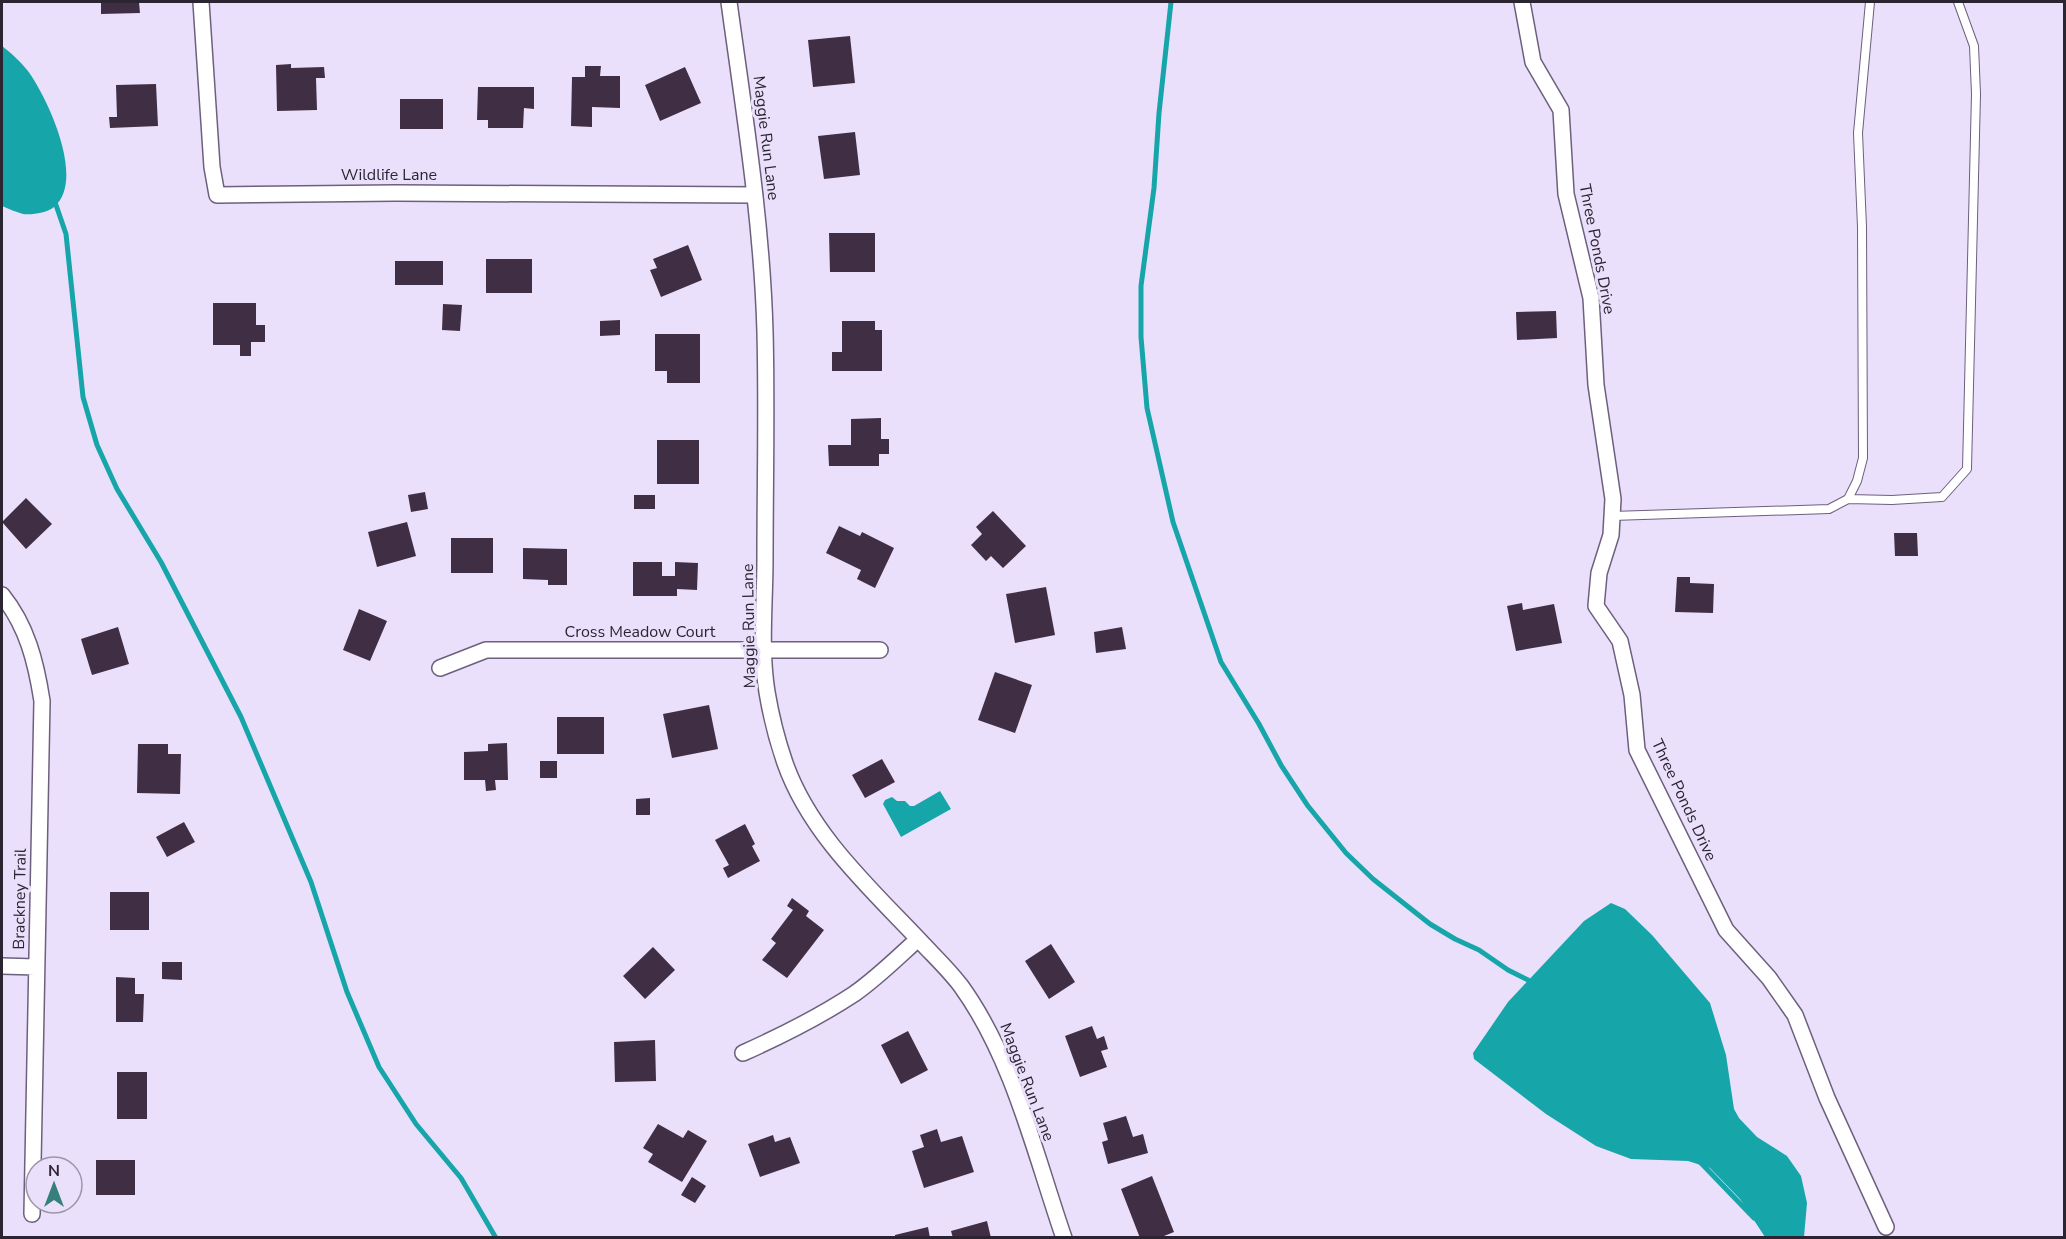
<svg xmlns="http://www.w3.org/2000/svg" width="2066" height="1239" font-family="'Nunito Sans',sans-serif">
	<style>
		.water { fill: #16a6a9 }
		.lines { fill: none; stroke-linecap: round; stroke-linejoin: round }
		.stream { stroke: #16a6a9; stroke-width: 5 }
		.building { fill: #402e45 }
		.service-casing { stroke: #6c607c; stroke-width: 10 }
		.minor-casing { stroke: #6c607c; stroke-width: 18 }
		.service { stroke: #fff; stroke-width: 8 }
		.minor { stroke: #fff; stroke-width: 15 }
		.labels { text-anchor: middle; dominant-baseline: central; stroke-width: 6; stroke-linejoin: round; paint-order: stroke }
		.street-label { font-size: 16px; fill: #2a2531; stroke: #ebe0fb }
	</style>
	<rect width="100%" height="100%" fill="#ebe0fb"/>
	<path class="water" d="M2,46C11,53 21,62 28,71C48,99 86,180 54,207C47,213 32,215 23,214C16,212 9,209 2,206Z
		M940,791L951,809L901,837L883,804L885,800L892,797L897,801H905L910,806H914Z
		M1611,903L1625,909L1652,935L1710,1003L1726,1055L1734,1109L1739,1118L1757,1137L1787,1156L1801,1176L1807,1203L1804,1237H1765L1740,1199L1710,1168L1688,1161L1631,1159L1596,1146L1546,1114L1474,1059L1473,1053L1508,1002L1584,921Z"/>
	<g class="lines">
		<path class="stream" d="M1171,2L1159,113L1154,188L1141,286V337L1147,408L1173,522L1221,662L1259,724L1281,765L1308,806L1346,853L1373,879L1430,924L1455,939L1479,950L1508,970L1528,980L1532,985
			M51,201L56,205L66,234L83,397L97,445L117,489L161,562L241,717L311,882L347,992L379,1067L416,1124L461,1178L496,1238
			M1700,1162L1754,1218"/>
	</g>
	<path class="building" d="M101,2H139L140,13L101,14Z
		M850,36L855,83L813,87L808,40Z
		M291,64V68L324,67L325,78H316L317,110L277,111L276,65Z
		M585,66H601L600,76H620V108L592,107V127L571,126L572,77H585Z
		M685,67L701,103L660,121L645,85Z
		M156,84L158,126L110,128L109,117H117L116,85Z
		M478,87H534V109L524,108L523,128H488V120H477Z
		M400,99H443V129H400Z
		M855,132L860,175L824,179L818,136Z
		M829,233H875V272H830Z
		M688,245L702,280L661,297L650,270L657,268L653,259Z
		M486,259H532V293H486Z
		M395,261H443V285H395Z
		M213,303H256V325H265V342H251V356H240V345H213Z
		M443,304L462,305L460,331L442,330Z
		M1556,311L1557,338L1517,340L1516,312Z
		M620,320V335L600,336V321Z
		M842,321H875V330H882V371H832V352H842Z
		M655,334H700V383H667V371H655Z
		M881,418V439H889V454H879V466H829L828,445H851V419Z
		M657,440H699V484H657Z
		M425,492L428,509L411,512L408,495Z
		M634,495H655V509H634Z
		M26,498L52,524L26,549L2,522Z
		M993,511L1026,546L1003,568L991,556L986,561L971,545L982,534L976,527Z
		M407,522L416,556L377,567L368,532Z
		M839,526L860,536L862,532L894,548L875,588L857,579L861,570L826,553Z
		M1894,533H1917L1918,556H1895Z
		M451,538H493V573H451Z
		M523,548L567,549V585H548V580L523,579Z
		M633,562H662V576H675V562L698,563L697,590L677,589V596H633Z
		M1677,577H1690V583L1714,584L1713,613L1675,612Z
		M1046,587L1055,635L1015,643L1006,594Z
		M1522,603L1523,610L1554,604L1562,643L1516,651L1507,606Z
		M359,609L387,621L370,661L343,650Z
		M118,627L129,664L92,675L81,639Z
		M1122,627L1126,649L1096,653L1094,632Z
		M995,672L1032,685L1015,733L978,720Z
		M709,705L718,749L672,758L663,714Z
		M557,717H604V754H557Z
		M507,743L508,780H495L496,790L486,791L485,780H464V752L488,751V744Z
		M138,744H168V754H181L180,794L137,793Z
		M882,759L895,782L865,798L852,775Z
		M540,761H557V778H540Z
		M650,798V815H636V799Z
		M184,822L195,842L167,857L156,837Z
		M745,824L755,844L752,846L760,861L728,878L723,868L729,865L715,840Z
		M110,892H149V930H110Z
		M792,898L809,911L806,916L824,930L787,978L762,960L776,943L771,939L793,910L787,906Z
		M1051,944L1075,982L1049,999L1025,961Z
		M653,947L675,970L645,999L623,976Z
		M162,962H182V980L162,979Z
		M116,977L135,978V994H144L143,1022H116Z
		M1092,1026L1097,1039L1104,1036L1108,1049L1101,1051L1107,1067L1080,1077L1065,1036Z
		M908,1031L928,1070L901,1084L881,1045Z
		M655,1040L656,1081L615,1082L614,1042Z
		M117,1072H147V1119H117Z
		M1126,1116L1133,1137L1143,1134L1148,1153L1108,1164L1102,1142L1108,1140L1103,1123Z
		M658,1124L683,1138L688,1130L707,1141L682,1182L648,1162L653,1154L643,1148Z
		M937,1129L941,1142L962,1136L974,1172L924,1188L912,1151L924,1147L920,1135Z
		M773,1135L775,1142L790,1137L800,1163L760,1177L748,1144Z
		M96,1160H135V1195H96Z
		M1152,1176L1174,1232L1159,1238H1140L1121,1189Z
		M692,1177L706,1186L695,1203L681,1195Z
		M987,1221L991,1238H953L951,1231Z
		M928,1227L930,1238H895V1235Z"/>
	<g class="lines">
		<defs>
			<path id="service" d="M1848,499L1857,481L1863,458L1862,227L1858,133L1870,2
				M1612,516L1829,509L1848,499L1892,500L1942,497L1967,469L1976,94L1974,46L1958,2"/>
			<path id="minor" d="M201,2L212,167L217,195L396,193L755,195
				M729,2C744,112 762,221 765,332C767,408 765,483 765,559C765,602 760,649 767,692C771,716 777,740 785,763C810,834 870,888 921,942C934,956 949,970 961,986C1013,1058 1035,1154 1064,1238
				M1522,2L1533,62L1561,110L1566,194L1591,298L1596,385L1613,499L1611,535L1599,573L1596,606L1620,641L1632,695L1637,750L1726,930L1769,978L1795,1015L1827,1098L1886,1227
				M2,595C27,626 36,662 42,701L32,1214
				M440,668L486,650H880
				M2,966L36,967
				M743,1053C781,1036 819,1017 854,994C877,978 897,958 918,939"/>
		</defs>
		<use href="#service" class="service-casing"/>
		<use href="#minor" class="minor-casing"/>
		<use href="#service" class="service"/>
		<use href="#minor" class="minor"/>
	</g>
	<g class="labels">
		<g class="street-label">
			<text transform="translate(766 138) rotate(83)">Maggie Run Lane</text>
			<text x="389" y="175">Wildlife Lane</text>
			<text transform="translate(1597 249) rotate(79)">Three Ponds Drive</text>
			<text transform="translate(749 626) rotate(-91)">Maggie Run Lane</text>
			<text x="640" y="632">Cross Meadow Court</text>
			<text transform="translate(1684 800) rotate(65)">Three Ponds Drive</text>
			<text transform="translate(20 899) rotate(-89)">Brackney Trail</text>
			<text transform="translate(1027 1082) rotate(69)">Maggie Run Lane</text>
		</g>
	</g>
	<rect width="2066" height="1239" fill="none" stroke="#2a2531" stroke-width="6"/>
	<g transform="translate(54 1185)"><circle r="28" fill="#ebe0fb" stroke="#9e95aa" stroke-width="1.5"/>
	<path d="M0-4.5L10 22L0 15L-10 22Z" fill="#367f7c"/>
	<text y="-9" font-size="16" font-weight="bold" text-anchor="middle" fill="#2a2531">N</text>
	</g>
</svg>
